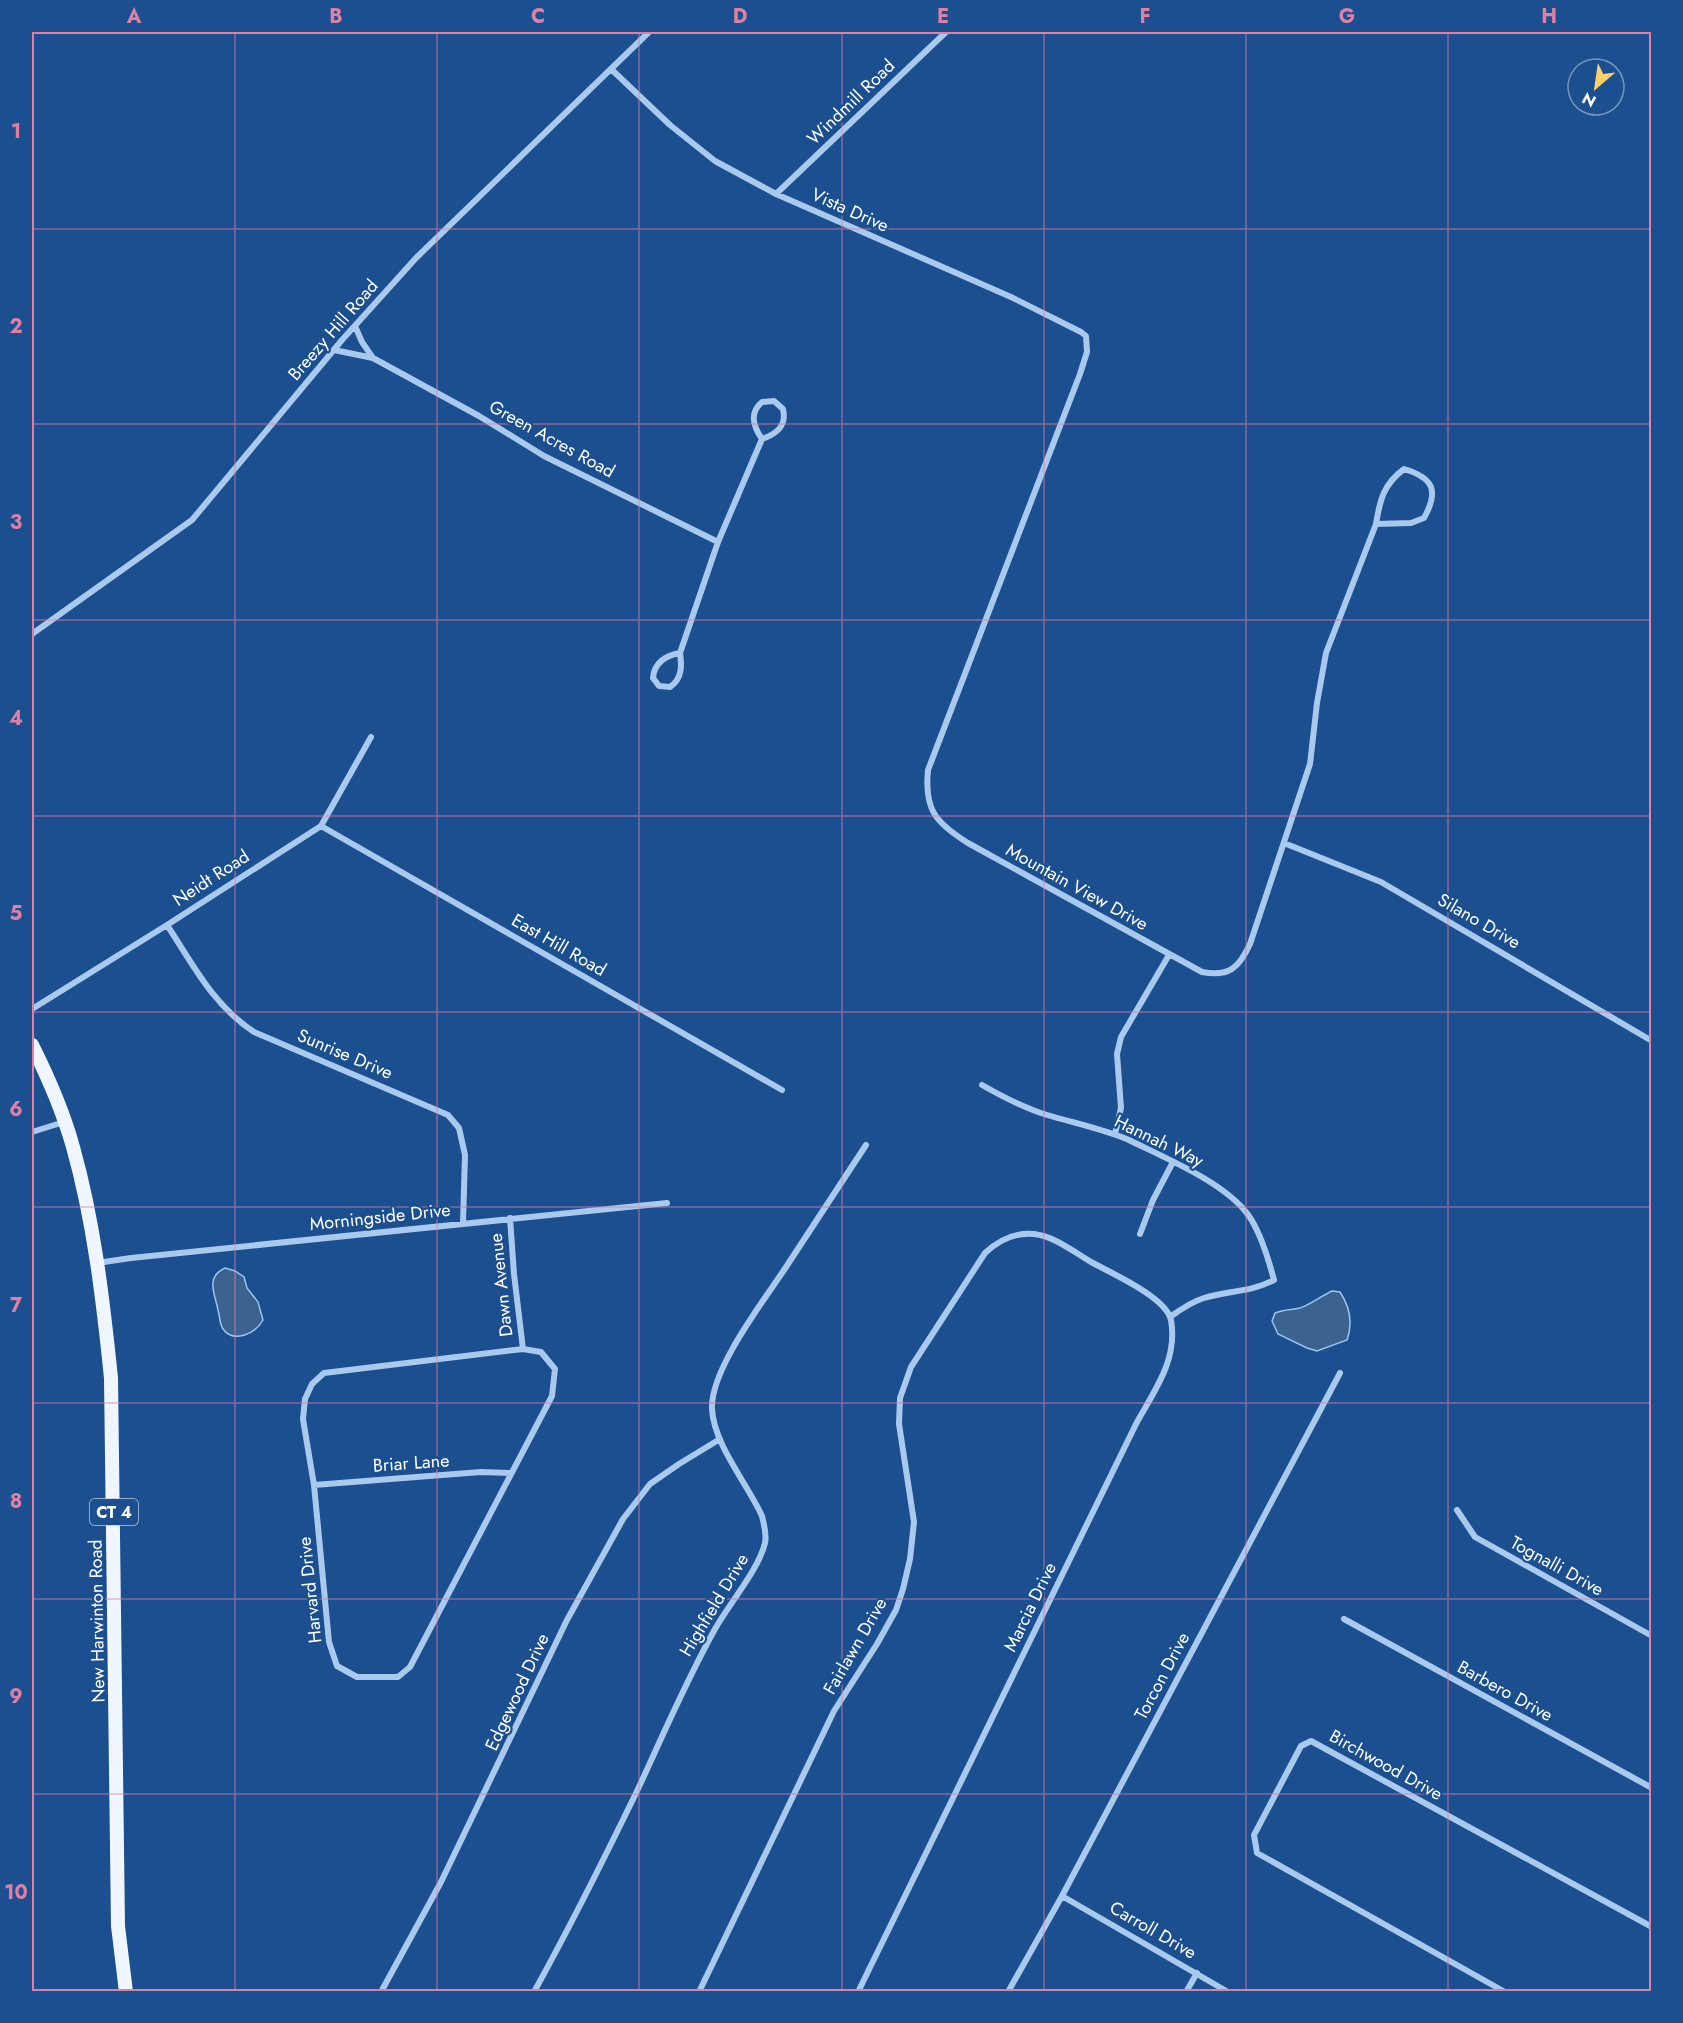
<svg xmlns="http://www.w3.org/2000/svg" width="1683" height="2023" font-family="Jost,sans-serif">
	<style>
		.water { fill: #3c6290; stroke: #9cc4f0; stroke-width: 1.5 }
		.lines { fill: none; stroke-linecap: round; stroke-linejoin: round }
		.street { stroke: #a9c9ee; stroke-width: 6 }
		.primary { stroke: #f0f6ff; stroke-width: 14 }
		.grid { fill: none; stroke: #dd80a5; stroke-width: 1.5; stroke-opacity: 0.55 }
		.labels { text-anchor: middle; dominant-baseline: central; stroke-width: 4.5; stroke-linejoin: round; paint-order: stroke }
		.shield { fill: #1b4f8f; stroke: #bbcadd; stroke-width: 1.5 }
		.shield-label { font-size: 16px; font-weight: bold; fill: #fff }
		.street-label { font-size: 18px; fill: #fff; stroke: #1b4f8f }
		.neatline { fill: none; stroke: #dd80a5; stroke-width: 2 }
		.grid-label { font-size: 20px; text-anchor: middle; font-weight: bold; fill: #dd80a5 }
	</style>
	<rect width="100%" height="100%" fill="#1b4f8f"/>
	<path class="water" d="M225,1268L235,1271L244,1277L247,1288L258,1302L263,1320C256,1333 234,1344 223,1329C219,1323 220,1316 218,1310C215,1294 205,1277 225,1268Z
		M1332,1291L1340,1292C1350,1307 1353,1323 1347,1340L1317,1351L1307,1348L1278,1334L1272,1321L1275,1313C1284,1309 1291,1310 1300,1308C1308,1306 1323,1295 1332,1291Z"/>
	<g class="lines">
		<path class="street" d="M611,69L670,125L715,161L776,194L1011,297L1081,332L1086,336L1087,352L1080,374L928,770C924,810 936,823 968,843L1202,972C1229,977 1239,968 1250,944L1310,764L1317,703L1326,653L1376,524C1380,499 1384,484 1404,469C1434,478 1439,491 1424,518L1411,523L1376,524
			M776,194L946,32
			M355,326L362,342L373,358
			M334,350L373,358L479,416L544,456L718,542
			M32,634L192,520L342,340L416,258L649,32
			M680,653C666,655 654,663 653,678L659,686L670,687C682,679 682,666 680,653L718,542L762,439C777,434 787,426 783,409L774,401L762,402C749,413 753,426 762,439
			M321,826L782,1090
			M1284,843L1381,882L1652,1041
			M167,925C194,966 213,1005 254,1032L448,1115L459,1128L465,1155L463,1223
			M32,1009L167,925L321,826L371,737
			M982,1085C1003,1097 1024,1108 1047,1115C1074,1123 1103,1129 1129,1140C1165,1158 1226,1183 1249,1216C1260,1232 1269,1261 1274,1280C1249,1293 1229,1290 1204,1298C1191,1302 1181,1309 1170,1317
			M32,1132L64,1122
			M1115,1134L1121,1108L1117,1054L1121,1037L1169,955
			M510,1218L514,1274L523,1349
			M1140,1234L1153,1200L1173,1162
			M97,1263L131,1258L667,1203
			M523,1349L541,1352L555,1369L552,1396L410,1667L398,1677H357L337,1666L329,1642L314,1485L303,1419L305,1399L312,1384L324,1373Z
			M314,1485L481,1472L510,1473
			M1457,1510L1475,1537L1652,1636
			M1344,1619L1652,1788
			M1062,1896L1228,1992
			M381,1992L441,1882L567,1620L623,1519L650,1484L679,1464L720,1439
			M534,1992C571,1925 605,1857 638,1789C663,1735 686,1681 715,1629C729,1604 759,1569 765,1543C767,1534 764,1525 762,1516C747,1483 714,1445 712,1409C710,1369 766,1298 788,1264C814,1224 840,1185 866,1145
			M699,1992L834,1711L877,1644L896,1610L903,1589L910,1559L914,1522L899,1424L900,1398L911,1367L985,1253C999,1240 1014,1232 1034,1234C1054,1236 1074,1252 1091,1262C1111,1273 1166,1297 1171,1320C1178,1359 1155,1390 1137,1422L858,1992
			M1008,1992L1062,1896L1340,1373
			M1186,1992L1197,1973
			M1505,1992L1257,1853L1254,1835L1301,1746L1311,1741L1652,1927"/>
		<path class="primary" d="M32,1045C48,1077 63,1111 73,1147C94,1222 103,1300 111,1378L118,1926L126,1992"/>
	</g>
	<path class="grid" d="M235,32V1992M437,32V1992M639,32V1992M842,32V1992M1044,32V1992M1246,32V1992M1448,32V1992M32,229H1652M32,424H1652M32,620H1652M32,816H1652M32,1012H1652M32,1207H1652M32,1403H1652M32,1599H1652M32,1794H1652"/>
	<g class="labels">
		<rect class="shield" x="90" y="1499" width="48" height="26" rx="4.5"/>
		<g class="shield-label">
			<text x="114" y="1512">CT 4</text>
		</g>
		<g class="street-label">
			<text transform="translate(851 102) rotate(-44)">Windmill Road</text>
			<text transform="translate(850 210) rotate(24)">Vista Drive</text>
			<text transform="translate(333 330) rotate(-49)">Breezy Hill Road</text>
			<text transform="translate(552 439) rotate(29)">Green Acres Road</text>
			<text transform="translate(211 878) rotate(-33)">Neidt Road</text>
			<text transform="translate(1077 887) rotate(29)">Mountain View Drive</text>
			<text transform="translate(1479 921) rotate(30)">Silano Drive</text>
			<text transform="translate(559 945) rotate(30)">East Hill Road</text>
			<text transform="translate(345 1054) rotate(23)">Sunrise Drive</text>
			<text transform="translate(1159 1141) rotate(26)">Hannah Way</text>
			<text transform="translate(380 1217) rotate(-6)">Morningside Drive</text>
			<text transform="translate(501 1285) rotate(-96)">Dawn Avenue</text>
			<text transform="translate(411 1463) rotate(-4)">Briar Lane</text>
			<text transform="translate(1557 1566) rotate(29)">Tognalli Drive</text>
			<text transform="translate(310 1590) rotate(-96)">Harvard Drive</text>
			<text transform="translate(714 1605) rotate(-59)">Highfield Drive</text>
			<text transform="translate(1030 1607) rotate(-64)">Marcia Drive</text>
			<text transform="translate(97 1621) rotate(-91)">New Harwinton Road</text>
			<text transform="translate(855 1646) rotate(-60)">Fairlawn Drive</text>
			<text transform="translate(1162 1676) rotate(-62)">Torcon Drive</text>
			<text transform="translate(1505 1691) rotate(29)">Barbero Drive</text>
			<text transform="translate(517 1692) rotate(-65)">Edgewood Drive</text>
			<text transform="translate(1386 1765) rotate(29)">Birchwood Drive</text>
			<text transform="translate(1153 1930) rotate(30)">Carroll Drive</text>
		</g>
	</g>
	<rect width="1683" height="2023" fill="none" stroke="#1b4f8f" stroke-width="66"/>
	<g transform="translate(1596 87) rotate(209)"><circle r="28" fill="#1b4f8f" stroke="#7695bc" stroke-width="1.5"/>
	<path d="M0-4.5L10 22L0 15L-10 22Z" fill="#ffd166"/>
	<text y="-9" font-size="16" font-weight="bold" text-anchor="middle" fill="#ffffff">N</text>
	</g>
	<rect x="33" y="33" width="1617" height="1957" class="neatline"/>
	<g class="grid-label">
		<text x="134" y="23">A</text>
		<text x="336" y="23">B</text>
		<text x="538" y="23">C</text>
		<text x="740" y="23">D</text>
		<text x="943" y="23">E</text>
		<text x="1145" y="23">F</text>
		<text x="1347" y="23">G</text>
		<text x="1549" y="23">H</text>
		<text x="16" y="138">1</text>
		<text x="16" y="333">2</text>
		<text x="16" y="529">3</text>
		<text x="16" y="725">4</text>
		<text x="16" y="920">5</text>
		<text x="16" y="1116">6</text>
		<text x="16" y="1312">7</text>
		<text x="16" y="1508">8</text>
		<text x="16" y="1703">9</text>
		<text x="16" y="1899">10</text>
	</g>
</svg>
